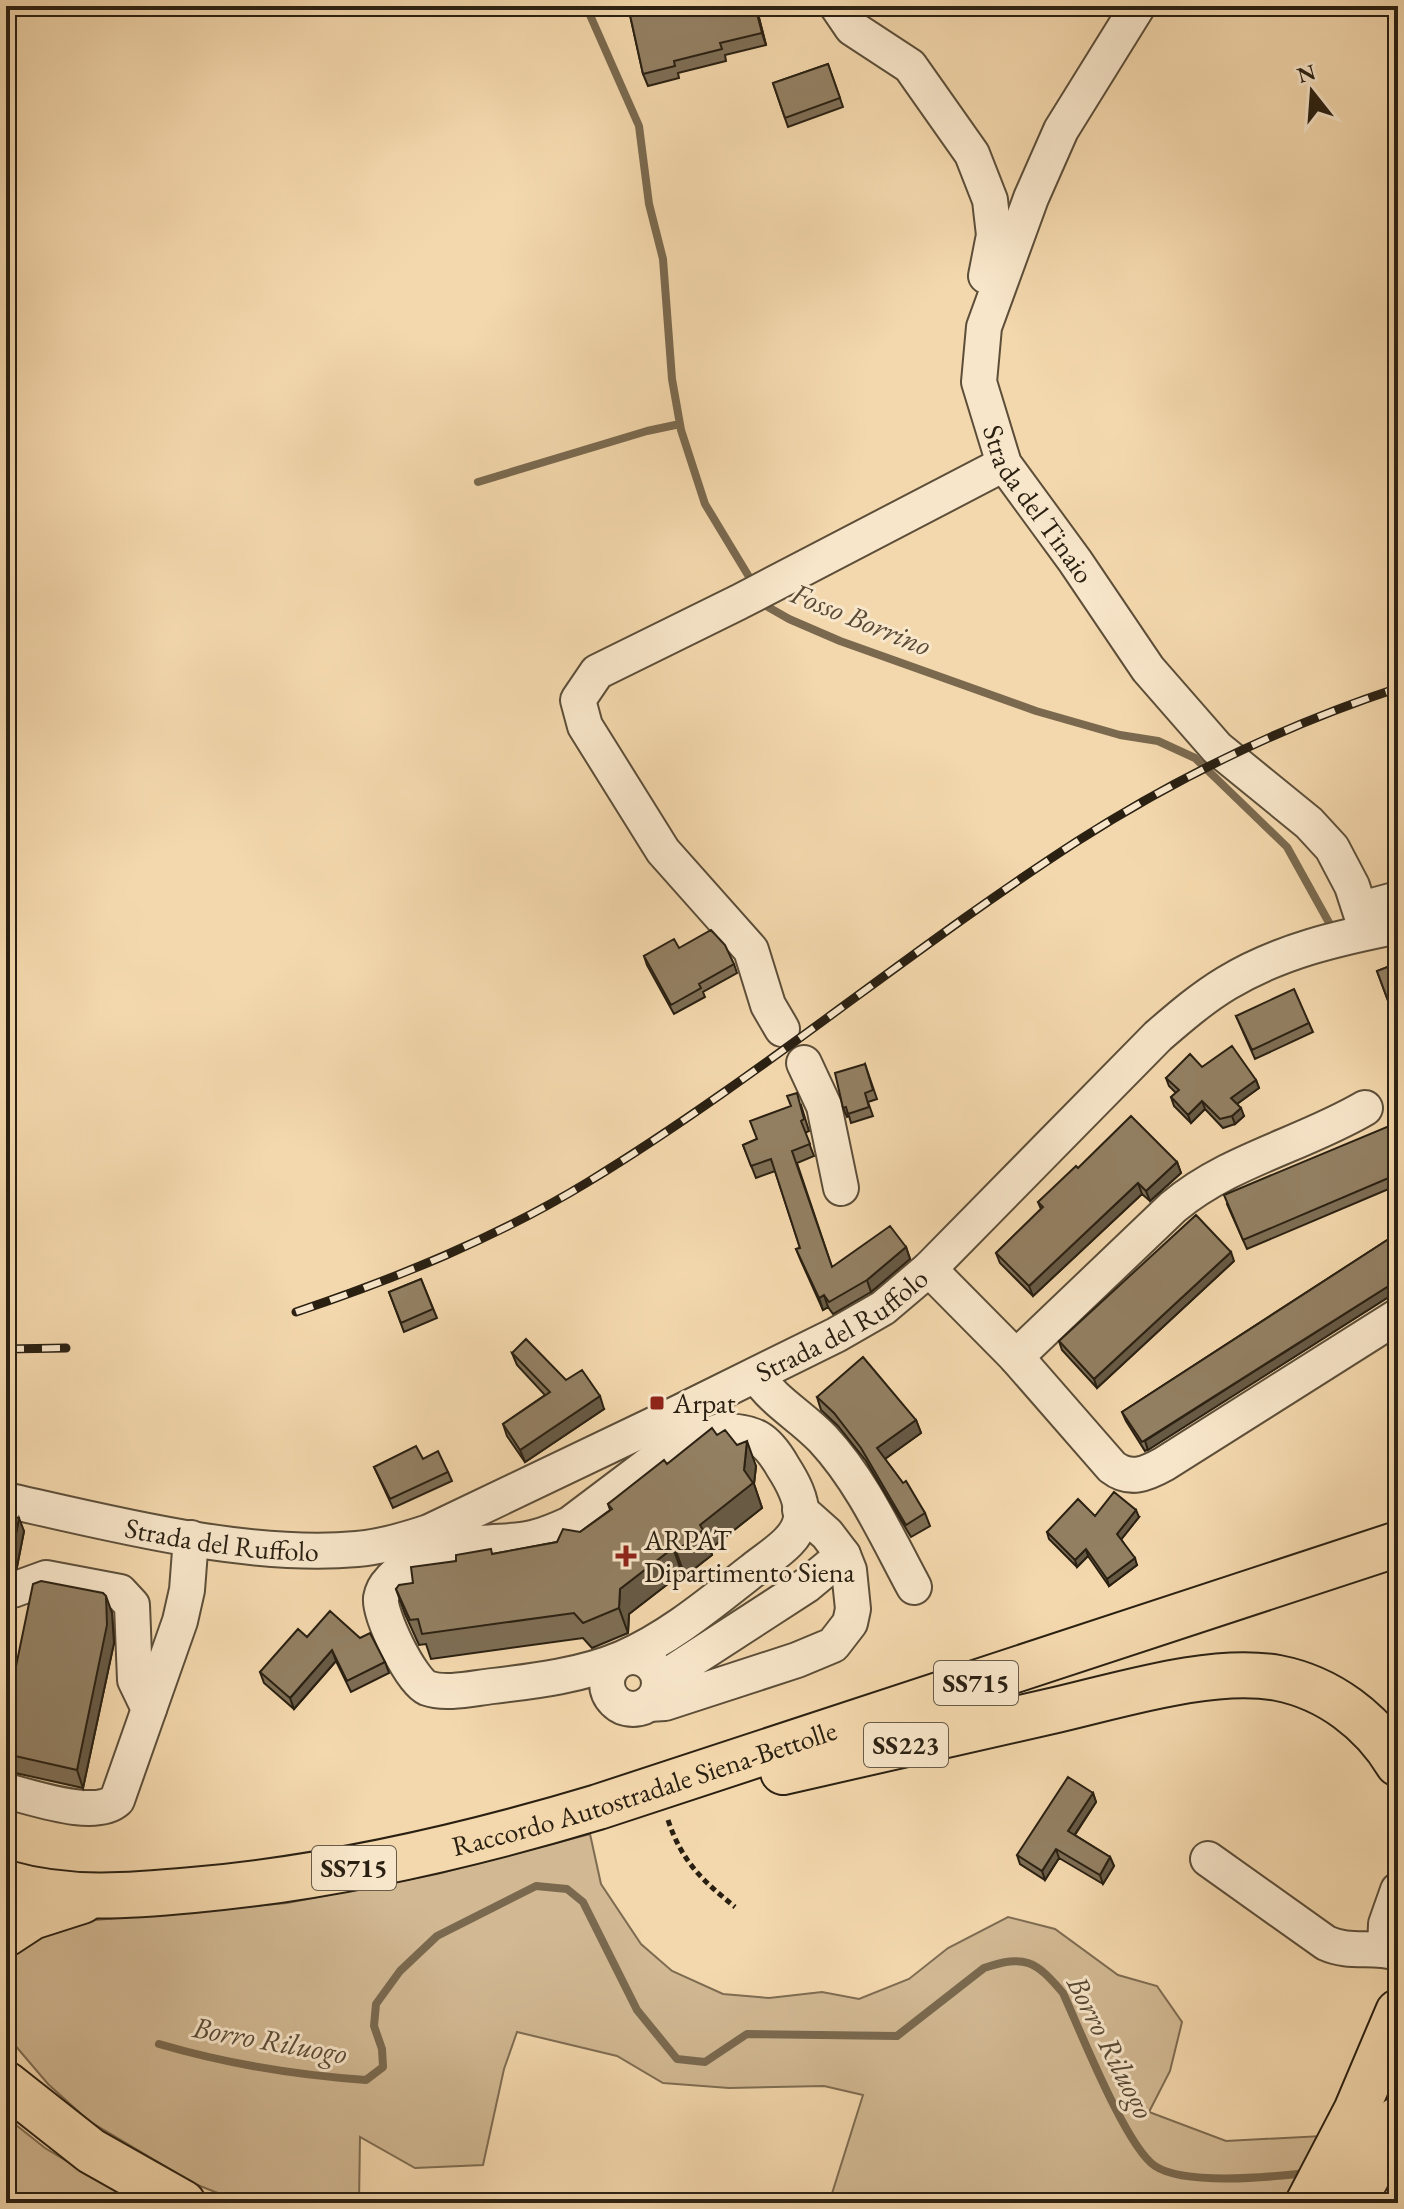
<svg xmlns="http://www.w3.org/2000/svg" width="1404" height="2209" font-family="'EB Garamond',serif">
	<style>
		.green { fill: #d2b993; stroke: #7e6c52; stroke-width: 2 }
		.lines { fill: none; stroke-linecap: round; stroke-linejoin: round }
		.stream { stroke: #7a694f; stroke-width: 8 }
		.minor-casing { stroke: #5c4e39; stroke-width: 38 }
		.major-casing { stroke: #2a2012; stroke-width: 48 }
		.highway-casing { stroke: #2a2012; stroke-width: 48 }
		.path { stroke: #2a2012; stroke-width: 5; stroke-dasharray: 6 4; stroke-linecap: butt }
		.minor { stroke: #f8e6ca; stroke-width: 34 }
		.major { stroke: #f4d8ad; stroke-width: 44 }
		.highway { stroke: #f4d8ad; stroke-width: 44 }
		.rail-casing { stroke: #2a2012; stroke-width: 9 }
		.rail { stroke: #f8e6ca; stroke-width: 6; stroke-dasharray: 18; stroke-linecap: butt }
		.wall { fill: #7e6e55; stroke: #2a2012; stroke-width: 2 }
		.shaded-wall { fill: #675a45; stroke: #2a2012; stroke-width: 2 }
		.building { fill: #938063; stroke: #2a2012; stroke-width: 2 }
		.poi-dot { fill: #8f2418; stroke: #f8e6ca; stroke-width: 3 }
		.labels { text-anchor: middle; dominant-baseline: central; stroke-width: 6; stroke-linejoin: round; paint-order: stroke }
		.shield { fill: #f8e6ca; stroke: #685b49; stroke-width: 2 }
		.shield-label { font-size: 26px; font-weight: bold; fill: #2a2012 }
		.street-label { font-size: 28px; fill: #2a2012; stroke: #f8e6ca }
		.poi-label { font-size: 28px; fill: #2a2012; stroke: #f8e6ca; text-anchor: start }
		.water-label { font-size: 30px; font-style: italic; fill: #594a36; stroke: #f8e6ca }
	</style>
	<rect width="100%" height="100%" fill="#f4d8ad"/>
	<filter id="stains"><feTurbulence type="fractalNoise" baseFrequency=".0025" numOctaves="4"/><feColorMatrix values="0 0 0 0 .2 0 0 0 0 .09 0 0 0 0 .02 0 0 0 .5 -.17"/></filter>
	<radialGradient id="worn" r=".72"><stop offset=".6" stop-color="#630" stop-opacity="0"/><stop offset="1" stop-color="#630" stop-opacity=".3"/></radialGradient>
	<path class="green" d="M590,1834L601,1884L641,1944L672,1971L723,1994L769,1998L822,1992L859,1999L909,1979L948,1948L1008,1917L1055,1929L1118,1975L1157,1986L1182,2022L1170,2071L1149,2112L1226,2141L1322,2136L1288,2203H829L863,2095L824,2086L729,2088L663,2083L617,2056L517,2032L504,2069L483,2165L415,2168L360,2137L359,2203H243L195,2184L89,2121L48,2084L13,2043L6,2029V1966L10,1957L29,1938L84,1921L287,1903L437,1874Z
		M6,2117L45,2148L136,2203H6Z"/>
	<g class="lines">
		<path class="stream" d="M586,6L639,126L649,204L663,259L672,379L681,430L705,504L754,585
			M478,482L647,431L680,424
			M763,600L768,607L789,619L840,641L1036,711L1120,735L1158,741L1195,758L1287,847L1332,928
			M159,2044C227,2064 295,2075 366,2080L383,2067L382,2049L374,2026L376,2004L400,1971L437,1936L536,1886L567,1889L583,1902L637,2010L677,2059L705,2062L747,2034L897,2036L984,1968C1025,1954 1036,1961 1063,1993C1080,2030 1126,2147 1155,2166C1185,2186 1271,2177 1307,2173"/>
		<defs>
			<g id="minor">
				<path d="M837,6L852,28L910,66L972,154L990,200L994,235L986,276"/>
				<path id="s1" d="M1138,6L1061,130L1031,198L984,327L979,382L1004,464L1075,561L1148,669L1217,748L1309,823L1332,848L1352,886L1367,932"/>
				<path d="M1361,909L1398,899"/>
				<path d="M782,1029L768,1005L751,950L663,851L585,726L578,700L597,672L739,602L1004,464"/>
				<path d="M804,1063L824,1106L841,1188"/>
				<path d="M929,1269L1016,1357L1112,1467C1130,1481 1146,1474 1164,1464L1398,1316"/>
				<path d="M1016,1357L1173,1207C1229,1160 1302,1145 1365,1108"/>
				<path d="M756,1375C775,1403 800,1415 823,1439C862,1481 887,1537 914,1587"/>
				<path d="M720,1431C753,1431 766,1437 783,1467C792,1481 803,1500 801,1518C798,1541 770,1556 753,1570C712,1602 671,1637 623,1658C583,1675 536,1681 493,1686C474,1688 446,1695 427,1688C411,1681 379,1615 381,1598C382,1593 385,1586 389,1582C405,1561 456,1546 482,1543C500,1541 519,1542 536,1537C548,1534 559,1529 570,1524L668,1450Z"/>
				<path id="s2" d="M6,1500C112,1524 249,1559 357,1549C382,1547 405,1540 429,1532L676,1414L836,1335L883,1308L929,1269L1158,1036C1180,1017 1202,998 1227,983C1280,951 1338,938 1398,926"/>
				<path d="M800,1510L827,1534L843,1555"/>
				<path d="M6,1589L13,1590L46,1578L120,1592L132,1605L135,1680L149,1709"/>
				<circle cx="633" cy="1683" r="26"/>
				<path d="M648,1704L665,1703L797,1660L833,1645L850,1623L853,1609L849,1570L843,1555L807,1585L659,1681"/>
				<path d="M6,1791C33,1797 95,1820 117,1800L180,1621L187,1590L191,1538"/>
				<path d="M1208,1859L1326,1943C1350,1954 1373,1945 1398,1953"/>
				<path d="M1385,1949L1386,1924L1398,1890"/>
			</g>
			<path id="major" d="M6,2084L91,2151L183,2203"/>
			<g id="highway">
				<path d="M783,1772C874,1752 965,1731 1056,1710C1121,1695 1213,1666 1278,1678C1329,1688 1372,1721 1398,1764"/>
				<path id="s3" d="M6,1883C68,1901 129,1896 193,1890C331,1878 465,1847 598,1807L1398,1544"/>
				<path d="M6,1934L32,1917L82,1901"/>
				<path d="M1308,2203L1356,2111L1398,2012"/>
				<path d="M1353,2203L1398,2119"/>
			</g>
		</defs>
		<use href="#minor" class="minor-casing"/>
		<use href="#major" class="major-casing"/>
		<use href="#highway" class="highway-casing"/>
		<path class="path" d="M668,1820C682,1862 702,1880 735,1907"/>
		<use href="#minor" class="minor"/>
		<use href="#major" class="major"/>
		<use href="#highway" class="highway"/>
		<defs>
			<path id="rail" d="M296,1312C397,1278 496,1238 588,1182C757,1079 909,950 1076,842C1176,778 1285,725 1398,688
				M6,1349L66,1348"/>
		</defs>
		<use href="#rail" class="rail-casing"/>
		<use href="#rail" class="rail"/>
	</g>
	<path class="wall" d="M628,6H756L766,45L725,55L726,61L678,73L679,78L648,86L643,74Z
		M828,64L843,107L788,127L773,83Z
		M679,948L734,964L737,973L703,992L705,997L674,1014L647,965L644,956Z
		M1398,963V1013L1393,1014L1377,971Z
		M1236,1016L1309,1023L1313,1032L1255,1059Z
		M865,1064L877,1099L868,1102L873,1116L851,1123L849,1116L847,1117L843,1108Z
		M1202,1067L1256,1080L1259,1088L1237,1104L1244,1116L1235,1124L1223,1128L1205,1109L1191,1123L1174,1106L1171,1097L1176,1093L1169,1086L1166,1078Z
		M801,1105L809,1131L805,1133L814,1156L797,1163L832,1267L906,1247L910,1259L871,1292L833,1314L828,1307L823,1310L801,1261L796,1249L800,1248L775,1171L756,1178L743,1145L757,1139Z
		M1398,1134V1185L1247,1249L1227,1204Z
		M1177,1162L1181,1173L1150,1201L1142,1194L1033,1296L1000,1263L996,1253L1041,1209L1038,1202L1078,1168Z
		M1398,1233V1291L1145,1451L1126,1421L1122,1412Z
		M1234,1261L1097,1388L1062,1350L1059,1341Z
		M421,1279L437,1318L404,1332L389,1292Z
		M512,1353L566,1380L604,1409L525,1462L507,1436L503,1424L545,1395L517,1365Z
		M817,1397L916,1420L921,1433L885,1459L925,1513L930,1526L911,1537L866,1461L838,1426L821,1410Z
		M717,1435L737,1445L756,1466L754,1484L762,1508L710,1549L712,1555L685,1576L682,1573L629,1614L628,1633L592,1648L583,1638L431,1659L426,1644L419,1645L405,1614L396,1589L413,1583L456,1561L557,1542L580,1532L610,1510L608,1504L667,1464Z
		M423,1459L448,1472L452,1481L393,1508L374,1467Z
		M6,1515L24,1531L17,1567L6,1570Z
		M1095,1516L1139,1517L1121,1539L1137,1565L1109,1586L1088,1556L1077,1567L1049,1539L1047,1532Z
		M112,1613L114,1643L83,1788L11,1772H6V1675L14,1676Z
		M307,1637L385,1662L389,1673L351,1692L336,1661L294,1709L264,1683L260,1672Z
		M1093,1793L1096,1802L1075,1835L1110,1857L1114,1866L1103,1884L1059,1858L1045,1880L1020,1864L1017,1855Z"/>
	<path class="shaded-wall" d="M755,6H756L766,45L762,33Z
		M1256,1080L1259,1088L1234,1106L1231,1098Z
		M1202,1101L1205,1109L1191,1123L1188,1115Z
		M1241,1108L1244,1116L1235,1124L1232,1116Z
		M1177,1162L1181,1173L1150,1201L1146,1191Z
		M1138,1183L1142,1194L1033,1296L1029,1286Z
		M906,1247L910,1259L871,1292L867,1280Z
		M1231,1252L1234,1261L1097,1388L1094,1379Z
		M1398,1280V1291L1148,1450L1145,1441Z
		M824,1295L828,1307L823,1310L819,1298Z
		M600,1396L604,1409L525,1462L520,1450Z
		M916,1420L921,1433L882,1461L877,1448Z
		M747,1441L756,1466L754,1484L762,1508L710,1549L712,1555L685,1576L676,1551L700,1525L744,1470Z
		M1136,1510L1139,1517L1120,1541L1117,1534Z
		M19,1518L24,1531L17,1567L12,1554Z
		M673,1548L682,1573L629,1614L628,1633L619,1608L620,1589Z
		M1086,1549L1088,1556L1077,1567L1075,1560Z
		M1135,1558L1137,1565L1109,1586L1107,1579Z
		M106,1596L112,1613L114,1643L83,1788L77,1770Z
		M332,1650L336,1661L294,1709L290,1698Z
		M1093,1793L1096,1802L1071,1840L1068,1831Z
		M1056,1849L1059,1858L1045,1880L1042,1871Z
		M1110,1857L1114,1866L1103,1884L1100,1875Z"/>
	<path class="building" d="M628,6H755L762,33L720,43L722,49L674,61L675,66L643,74Z
		M828,64L840,98L785,118L773,83Z
		M711,930L725,945L734,964L699,984L701,988L671,1005L644,956L674,939L679,948Z
		M1398,963V1007L1397,1003L1390,1006L1377,971Z
		M1294,989L1309,1023L1252,1050L1236,1016Z
		M1232,1046L1256,1080L1231,1098L1241,1108L1232,1116L1220,1119L1202,1101L1188,1115L1171,1097L1179,1090L1166,1078L1190,1054L1202,1067Z
		M865,1064L873,1090L865,1093L869,1107L848,1114L846,1107L843,1108L835,1073Z
		M797,1093L804,1119L801,1121L810,1144L792,1151L832,1267L890,1226L906,1247L867,1280L829,1302L824,1295L819,1298L796,1249L800,1248L771,1159L751,1166L743,1145L757,1139L750,1121L791,1106L787,1096Z
		M1131,1116L1177,1162L1146,1191L1138,1183L1029,1286L996,1253L1043,1207L1038,1202L1076,1166L1078,1168Z
		M1394,1124L1398,1134V1174L1243,1240L1224,1195Z
		M1196,1215L1231,1252L1094,1379L1059,1341Z
		M1398,1233V1280L1142,1442L1122,1412Z
		M421,1279L433,1309L401,1323L389,1292Z
		M526,1339L566,1380L582,1370L600,1396L520,1450L503,1424L550,1392L512,1353Z
		M863,1357L916,1420L877,1448L903,1483L906,1481L925,1513L906,1525L861,1448L834,1413L817,1397Z
		M712,1428L717,1435L725,1430L737,1445L747,1441L744,1470L753,1483L700,1525L703,1530L676,1551L673,1548L620,1589L619,1608L583,1623L574,1613L422,1634L418,1619L410,1620L396,1589L399,1585L413,1583L411,1567L456,1561V1555L491,1549L492,1554L557,1542L563,1529L580,1532L612,1509L608,1504L664,1460L667,1464Z
		M416,1446L423,1459L438,1451L448,1472L390,1499L374,1467Z
		M1114,1492L1136,1510L1117,1534L1135,1558L1107,1579L1086,1549L1075,1560L1047,1532L1078,1499L1095,1516Z
		M6,1515L19,1518L12,1554L6,1555Z
		M41,1581L103,1593L106,1596L107,1625L77,1770L6,1754V1675L14,1676L33,1584Z
		M330,1611L360,1638L370,1633L385,1662L347,1681L332,1650L290,1698L260,1672L298,1629L307,1637Z
		M1068,1777L1093,1793L1068,1831L1110,1857L1100,1875L1056,1849L1042,1871L1017,1855Z"/>
	<g class="poi-dot">
		<rect x="649" y="1395" width="16" height="16" rx="4"/>
		<path d="M622 1544h8v8h8v8h-8v8h-8v-8h-8v-8h8z"/>
	</g>
	<g class="labels">
		<g class="shield">
			<rect x="934" y="1661" width="84" height="44" rx="6"/>
			<rect x="864" y="1723" width="84" height="44" rx="6"/>
			<rect x="312" y="1846" width="84" height="44" rx="6"/>
		</g>
		<g class="shield-label">
			<text x="976" y="1683">SS715</text>
			<text x="906" y="1745">SS223</text>
			<text x="354" y="1868">SS715</text>
		</g>
		<g class="street-label">
			<text stroke="none"><textPath href="#s1" startOffset="550">Strada del Tinaio</textPath></text>
			<text stroke="none"><textPath href="#s2" startOffset="892">Strada del Ruffolo</textPath></text>
			<text stroke="none"><textPath href="#s2" startOffset="220">Strada del Ruffolo</textPath></text>
			<text stroke="none"><textPath href="#s3" startOffset="652">Raccordo Autostradale Siena-Bettolle</textPath></text>
		</g>
		<g class="poi-label">
			<text x="673" y="1403">Arpat</text>
			<text x="644" y="1540">ARPAT<tspan x="644" dy="32">Dipartimento Siena</tspan></text>
		</g>
		<g class="water-label">
			<text transform="translate(861 619) rotate(22)">Fosso Borrino</text>
			<text transform="translate(270 2040) rotate(10)">Borro Riluogo</text>
			<text transform="translate(1111 2047) rotate(63)">Borro Riluogo</text>
		</g>
	</g>
	<rect width="1404" height="2209" fill="none" stroke="#f4d8ad" stroke-width="32"/>
	<rect x="8" y="8" width="1388" height="2193" fill="none" stroke="#2a2012" stroke-width="4"/>
	<rect x="16" y="16" width="1372" height="2177" fill="none" stroke="#2a2012" stroke-width="2"/>
	<g transform="translate(1312 92) rotate(343)" stroke="#f8e6ca" stroke-width="6" paint-order="stroke">
	<path d="M0-6L14 30L0 20L-14 30Z" fill="#2a2012"/>
	<text y="-12" font-size="22" font-weight="bold" text-anchor="middle" fill="#2a2012">N</text>
	</g>
	<rect width="100%" height="100%" filter="url(#stains)"/>
	<rect width="100%" height="100%" fill="url(#worn)"/>
</svg>
